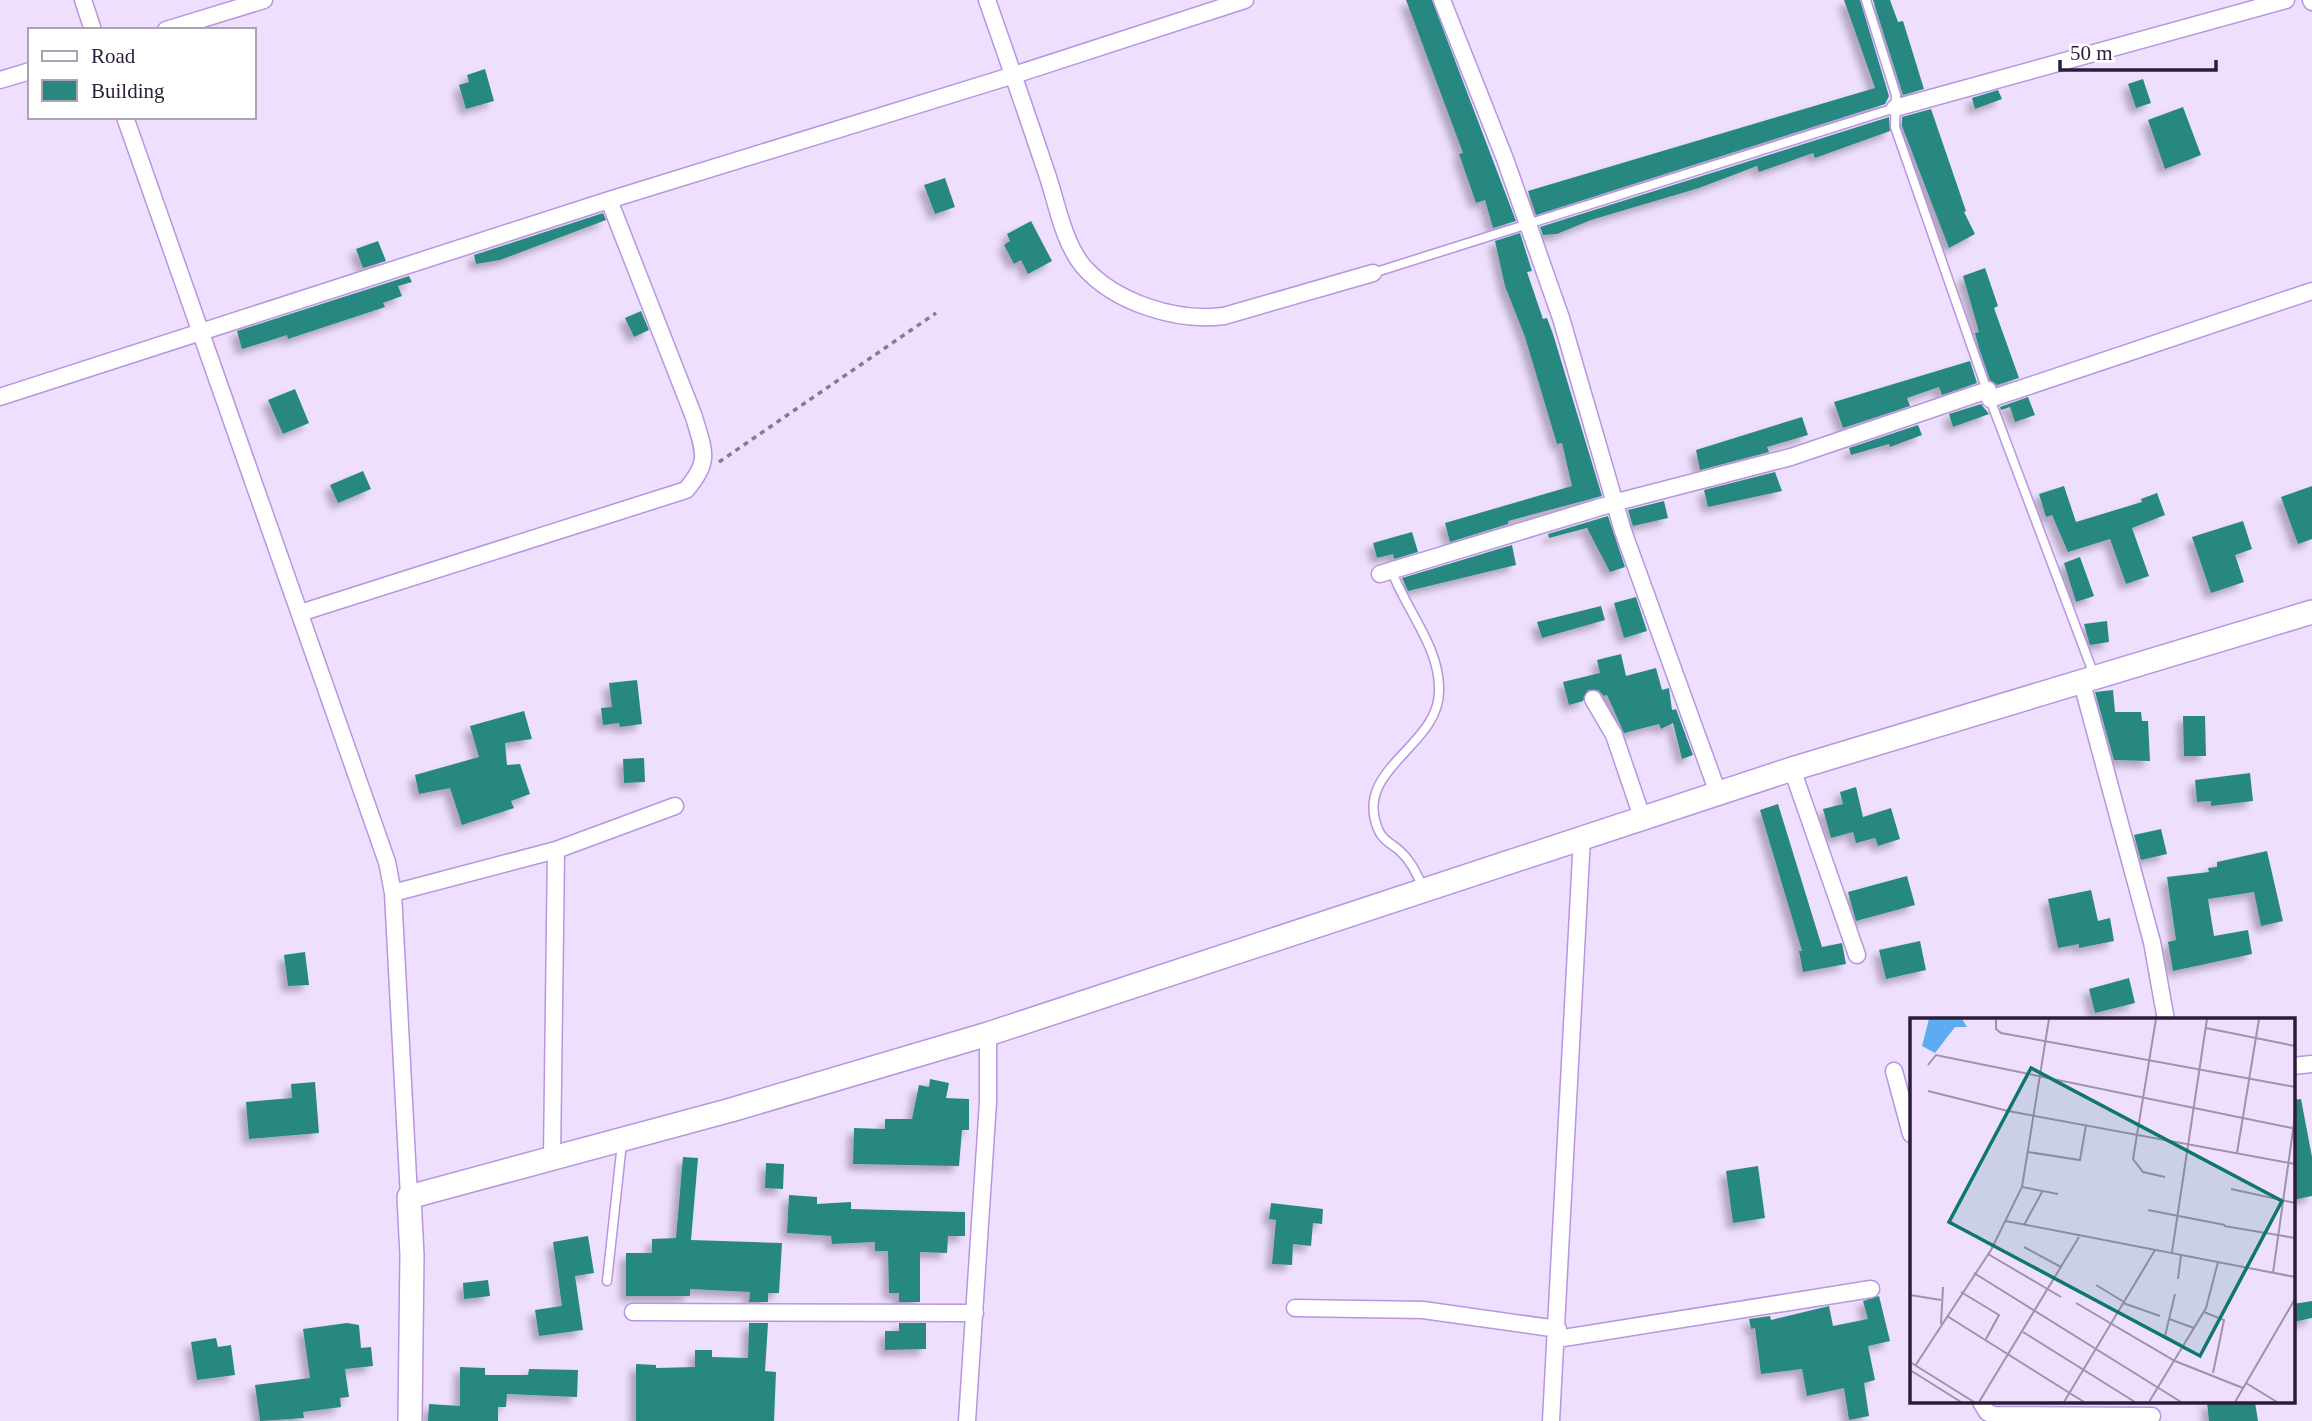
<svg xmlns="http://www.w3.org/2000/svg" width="2312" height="1421" font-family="'Times New Roman',serif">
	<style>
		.building { fill: #288880; filter: url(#shadow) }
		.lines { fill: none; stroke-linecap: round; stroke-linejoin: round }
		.lane-casing { stroke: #b995de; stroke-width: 11 }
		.street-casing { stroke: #b995de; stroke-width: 19 }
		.secondary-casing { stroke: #b995de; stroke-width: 26 }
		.path { stroke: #877896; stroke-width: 3.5; stroke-dasharray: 5 5; stroke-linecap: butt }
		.lane { stroke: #fff; stroke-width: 8 }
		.street { stroke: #fff; stroke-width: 16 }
		.secondary { stroke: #fff; stroke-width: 23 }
		.inset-road { fill: none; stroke: #a091af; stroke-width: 2 }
		.view { fill: #0f766e; fill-opacity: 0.15; stroke: #0f766e; stroke-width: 3.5 }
		.inset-edge { fill: none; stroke: #2b1c39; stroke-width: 3.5 }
	</style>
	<defs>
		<filter id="shadow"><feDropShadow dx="-6" dy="6" stdDeviation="3.5" flood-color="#0004"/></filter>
	</defs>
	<rect width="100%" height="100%" fill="#eedffe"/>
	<path class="building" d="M1406,0H1432L1516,221L1493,228L1485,200L1476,203L1459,154L1463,153Z
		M1844,0H1860L1889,96L1885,104L1536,215L1528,191L1875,88Z
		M1873,0H1890L1898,22L1903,21L1924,89L1903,95Z
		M485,69L494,101L466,109L459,85L469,82L467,75Z
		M2143,79L2151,103L2136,108L2128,84Z
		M1998,90L2002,99L1975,109L1972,98Z
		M2183,107L2201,155L2165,169L2148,120Z
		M1931,109L1966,211L1964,212L1975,234L1949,248L1902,126V117Z
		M1889,117L1890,131L1815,158L1813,153L1759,172L1757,166L1699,188L1591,220L1557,234L1543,235L1540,227Z
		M945,178L955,207L935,214L924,185Z
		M603,213L606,220L500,260L476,264L474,255Z
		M1031,221L1052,261L1028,274L1021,260L1014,264L1004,245L1010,241L1007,234Z
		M1520,233L1532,271L1527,272L1543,319L1547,318L1553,334L1602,496L1508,521V524L1450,542L1445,523L1572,486L1562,443L1557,444L1525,337L1505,286L1495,241Z
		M378,241L386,261L363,268L356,249Z
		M1985,268L1998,306L1994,308L2019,378L1997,385L1990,380L1979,348L1975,333L1979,332L1963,276Z
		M409,276L412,282L398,286L402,296L383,303L385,307L288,339L287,335L242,349L237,331Z
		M641,311L649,330L634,337L625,318Z
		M1970,361L1977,383L1942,395L1939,387L1907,398L1910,406L1843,428L1834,402Z
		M295,389L309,423L283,434L268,400Z
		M2028,397L2035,415L2015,422L2010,407L2001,410L2000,407Z
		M1981,404L1989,414L1953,427L1949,414Z
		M1802,417L1808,435L1767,447L1769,452L1700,470L1696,450Z
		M1918,425L1922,435L1890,447L1889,444L1851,455L1849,448Z
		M363,471L371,489L338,503L330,485Z
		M1775,472L1782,491L1708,507L1704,490Z
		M2064,486L2076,522L2142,502L2141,499L2157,493L2165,515L2132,528L2149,576L2126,584L2110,539L2068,552L2052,515L2046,517L2039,494Z
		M2312,486V539L2298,544L2281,497Z
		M1664,501L1668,518L1633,526L1628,510Z
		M1608,516L1625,567L1610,572L1587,528L1549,538L1548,534Z
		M2243,521L2252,549L2235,555L2244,582L2211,593L2192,537Z
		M1412,532L1418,552L1394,559L1393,554L1377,558L1373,543Z
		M1512,545L1516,565L1408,591L1402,578Z
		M2080,557L2094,596L2076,602L2064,563Z
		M1636,597L1647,631L1624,638L1614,603Z
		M1601,606L1605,620L1542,638L1537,622Z
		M2107,621L2109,642L2090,645L2084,624Z
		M1621,654L1626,676L1656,668L1662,690L1669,688L1672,710L1676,709L1693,755L1682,759L1673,723L1661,729L1659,724L1624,733L1607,695L1604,696L1598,690H1588L1583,701L1569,705L1563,682L1600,673L1597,660Z
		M637,680L642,724L620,727L619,723L603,725L601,708L612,707L609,683Z
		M2113,690L2115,712H2141L2142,721H2148L2150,761L2114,760L2095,692Z
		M524,711L532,739L505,743L507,765L520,764L530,794L511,801L514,808L462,825L450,788L419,794L415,775L479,757L470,726Z
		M2183,716H2205L2206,756H2184Z
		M644,758L645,782L624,783L623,759Z
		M2250,773L2253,801L2211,806V801L2197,802L2195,780Z
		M1856,787L1863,817L1891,808L1900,839L1878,846L1875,838L1856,843L1853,832L1831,838L1823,809L1843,804L1840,792Z
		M1778,804L1822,947L1842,943L1846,964L1803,972L1799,951H1802L1760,810Z
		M2161,829L2167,854L2141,860L2134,835Z
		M2267,851L2283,921L2261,926L2254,892L2208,899L2214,936L2248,930L2252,954L2173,971L2168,942L2176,940L2167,877L2209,872L2208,868L2217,867V862Z
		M1907,876L1915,905L1856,921L1848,892Z
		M2091,890L2098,921L2110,918L2114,941L2079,948V944L2058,948L2048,899Z
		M1920,941L1926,970L1886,979L1879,950Z
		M305,952L309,985L288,986L284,955Z
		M2129,978L2135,1003L2095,1013L2089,989Z
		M930,1079L949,1083L946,1098L969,1099V1130H962L959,1166L853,1164L854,1128L885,1129V1119H912L919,1085L929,1087Z
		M315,1082L319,1133L249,1139L246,1102L292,1098L291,1084Z
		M2301,1099L2312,1157V1196L2293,1200V1100Z
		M683,1157L698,1158L691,1240L782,1243L779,1293H768V1302H749L750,1292L690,1289V1296H626V1253H652V1239L676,1238Z
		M766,1163L784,1164L783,1189L765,1188Z
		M1758,1166L1765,1218L1733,1223L1726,1171Z
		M789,1195L817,1197V1204L851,1202V1209L965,1212V1236H948L947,1253L920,1252V1302H899V1293H889L888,1251H875V1242L832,1244L831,1236L787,1233Z
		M1271,1203L1323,1209L1322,1224L1313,1223L1311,1246L1293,1244L1292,1265L1272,1264L1276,1220L1269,1219Z
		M588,1236L594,1273L575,1276L583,1330L539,1336L535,1310L562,1306L553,1242Z
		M488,1280L490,1296L464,1299L463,1283Z
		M1879,1296L1890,1341L1868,1346L1875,1380L1864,1383L1869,1416L1849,1420L1844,1388L1807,1396L1802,1369L1761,1374L1755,1328L1751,1329L1749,1319L1770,1316L1771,1320L1829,1306L1833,1326L1868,1319L1863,1301Z
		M2312,1301V1318L2293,1322V1304Z
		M347,1323L359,1325L361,1348L371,1347L373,1366L345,1369L349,1397L340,1398L341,1407L303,1412L304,1418L260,1421L255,1385L310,1378L303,1329Z
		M749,1323H768L765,1371L776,1372L774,1421H636V1364L656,1365V1368L695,1367V1350H712V1357L748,1358Z
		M899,1323H926V1349L885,1350V1331H899Z
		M216,1338L218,1347L231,1345L235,1375L197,1380L191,1342Z
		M460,1367L485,1368V1375H528L529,1369L578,1370L577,1397L507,1394L506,1407H498V1421H428L429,1404L460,1406Z
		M2207,1402H2255L2258,1421H2209Z"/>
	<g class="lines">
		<defs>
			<path id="lane" d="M1866,0L1896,95L1895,127L1990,399L2094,675
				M1373,273L1895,108
				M1391,569C1405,609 1441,648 1439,692C1438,747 1353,769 1378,829C1382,840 1392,844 1400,851C1411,861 1416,873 1423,887
				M607,1281L622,1143"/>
			<path id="street" d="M83,0L93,30
				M987,0C1008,59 1028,118 1048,177C1057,205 1064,243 1083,266C1115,303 1177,322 1224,316L1373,273
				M1442,0L1505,159L1561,318L1623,531L1718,793
				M2311,0L2312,2
				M166,30L264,0
				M0,80L30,71
				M1895,108L2286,0
				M125,117L387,862L393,893L409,1197
				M0,397L609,200L1014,75L1245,0
				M1990,399L2312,291
				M1380,574L1617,502L1791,457L1988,390
				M300,613L686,490C711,461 704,452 694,417L609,200
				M2082,683L2152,942L2166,1020
				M1593,699L1614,735L1642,817
				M1792,769L1857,955
				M393,893L556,850L675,806
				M2293,1066L2312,1064
				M1894,1071L1911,1134
				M552,1158L556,850
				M1295,1308L1423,1310L1558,1329
				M633,1312L975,1313
				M1557,1339L1871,1289
				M1981,1402L1987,1412L1993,1415L2152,1416
				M967,1421L988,1102V1034
				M1551,1421L1582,837"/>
			<path id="secondary" d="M410,1421L412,1255L409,1197L731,1110L988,1034L1792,769L2312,612"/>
		</defs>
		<use href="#lane" class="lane-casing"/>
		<use href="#street" class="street-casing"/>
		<use href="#secondary" class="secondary-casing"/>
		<path class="path" d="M719,462L936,313"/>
		<use href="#lane" class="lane"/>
		<use href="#street" class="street"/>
		<use href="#secondary" class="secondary"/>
	</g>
	<g transform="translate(1910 1018)">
		<rect width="385" height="385" fill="#eedffe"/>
		<path d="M19,1H52L57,9H45L25,35L12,28Z" fill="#5cacf1"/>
		<path class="inset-road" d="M86,1V11L91,15L385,69M246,1L223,141L233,154L255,159M296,10L385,28M18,47L26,37L382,110M18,73L98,93L385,146M118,134L170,142L176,107M327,135L349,1M112,169L148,176M321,171L385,185M238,192L315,207M96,203L385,259M114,207L132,174M314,208L385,220M114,229L151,249M262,234L297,1M78,236L151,279M64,255L271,384M363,255L385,98M268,261L271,237M186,267L214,284M51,274L89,297L76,321M265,276L255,318L273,328M0,277L31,282M166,285L265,343L333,370M213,285L250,298M294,294L314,302L303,355M37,298L174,384M259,301L284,310M31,306L33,269M113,314L225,384M0,344L64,384M5,348L81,232L112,169L139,1M0,352L51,384M336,365L367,384M69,384L169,219M154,384L245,232M239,384L296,290L308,244M325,384L385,281"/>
		<path class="view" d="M121,50L372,183L290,338L39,204Z"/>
		<rect width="385" height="385" class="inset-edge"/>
	</g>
	<rect x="28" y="28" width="228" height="91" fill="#ffffff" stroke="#aaa4b0" stroke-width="2"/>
	<rect x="42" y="51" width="35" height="10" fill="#ffffff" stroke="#aaa4b0" stroke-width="2"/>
	<text x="91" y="63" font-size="21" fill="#2b1c39">Road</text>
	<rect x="42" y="80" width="35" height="21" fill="#288880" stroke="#aaa4b0" stroke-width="2"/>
	<text x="91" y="98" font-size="21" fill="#2b1c39">Building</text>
	<path d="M2060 60v10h156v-10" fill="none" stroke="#2b1c39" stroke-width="3.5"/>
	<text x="2070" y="60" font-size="21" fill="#2b1c39" stroke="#ffffff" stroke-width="5" paint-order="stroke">50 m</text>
</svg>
